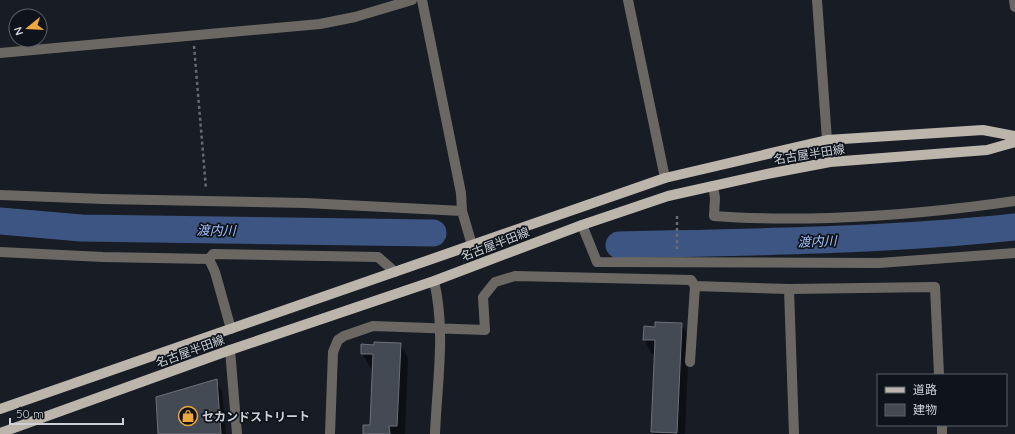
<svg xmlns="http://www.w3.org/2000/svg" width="1015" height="434" font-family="Quicksand,'Noto Sans JP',sans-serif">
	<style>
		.shadow { fill: #0007 }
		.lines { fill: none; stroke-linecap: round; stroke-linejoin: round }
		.river { stroke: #3d5583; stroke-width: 27 }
		.building { fill: #444a53; stroke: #6c717c }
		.path { stroke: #676b72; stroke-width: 2.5; stroke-dasharray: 3 3; stroke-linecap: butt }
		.minor { stroke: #6b6864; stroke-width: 10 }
		.major { stroke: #bcb5ac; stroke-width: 10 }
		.labels { text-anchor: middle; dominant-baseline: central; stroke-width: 3.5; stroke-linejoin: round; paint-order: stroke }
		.street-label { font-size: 12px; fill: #ced1d7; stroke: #0f141c }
		.poi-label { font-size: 12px; font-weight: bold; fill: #ced1d7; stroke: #0f141c; text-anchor: start }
		.water-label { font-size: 13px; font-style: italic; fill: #a3c1fb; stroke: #0f141c }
	</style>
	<rect width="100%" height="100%" fill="#181d25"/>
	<path class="shadow" d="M681,324L689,338L685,434H653L655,354H652L644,339L656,328Z
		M400,344L408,358L405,434H364L371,426L373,368L370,367L362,353L375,346Z
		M216,381L222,391L226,434H159Z"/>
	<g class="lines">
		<path class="river" d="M0,221L81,228L433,233
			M619,245C751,242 883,241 1015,227"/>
	</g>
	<path class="building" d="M655,322L682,323L677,433L651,432L655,340H643L644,326L655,327Z
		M374,342L401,343L397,426H389L390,434H363V425H370L373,354H361V344L374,345Z
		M217,379L221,434H158L156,397Z"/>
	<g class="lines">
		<path class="path" d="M194,46L206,189
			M677,216V251"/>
		<path class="minor" d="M422,0L461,193L462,211L472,245
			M628,0L665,178
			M817,0L827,140
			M1014,0L1015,7
			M0,53L320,24L355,17L412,0
			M713,186L715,198L714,216C752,219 791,219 830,218C892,216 953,210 1015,201
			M0,195L103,199L306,203L462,211
			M582,225L597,262L879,263L1015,253
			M0,252L103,257L209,259L213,254L378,257L395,272
			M209,259L215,272L231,329
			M434,281C446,331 437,383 435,434
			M789,289L794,434
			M230,350L237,434
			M690,362L695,286L789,289L935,287L939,375
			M942,425V434
			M330,434L333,352L338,340L344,336L373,326L485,330L483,297L495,282L515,276L691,280L695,286"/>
		<path class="major" d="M0,409L665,178L827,140L983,130L1015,136
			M0,433L230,350L434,281L582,225L668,196L767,174L830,162L987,150L1015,142"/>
	</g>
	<defs>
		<symbol id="shop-ring" viewBox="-11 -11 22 22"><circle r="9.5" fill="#0f141c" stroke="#eea73d" stroke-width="1.5"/><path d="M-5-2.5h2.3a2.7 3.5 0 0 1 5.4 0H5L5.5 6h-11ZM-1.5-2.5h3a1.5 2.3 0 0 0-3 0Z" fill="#eea73d"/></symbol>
	</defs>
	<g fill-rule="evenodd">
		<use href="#shop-ring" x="177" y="405" width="22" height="22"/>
	</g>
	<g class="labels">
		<g class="street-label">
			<text transform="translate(809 154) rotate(-9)">名古屋半田線</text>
			<text transform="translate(495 244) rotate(-21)">名古屋半田線</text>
			<text transform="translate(190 351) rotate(-20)">名古屋半田線</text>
		</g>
		<g class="poi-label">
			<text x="202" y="416">セカンドストリート</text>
		</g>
		<g class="water-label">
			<text transform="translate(216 230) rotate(1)">渡内川</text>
			<text transform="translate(817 241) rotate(-2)">渡内川</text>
		</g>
	</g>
	<rect x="877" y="374" width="130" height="52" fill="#0f141c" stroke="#5b6067"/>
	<rect x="885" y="387" width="20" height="6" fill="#bcb5ac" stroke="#5b6067"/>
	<text x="913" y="394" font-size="12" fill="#ced1d7">道路</text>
	<rect x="885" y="404" width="20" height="12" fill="#444a53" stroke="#5b6067"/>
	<text x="913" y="414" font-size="12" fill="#ced1d7">建物</text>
	<g transform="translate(28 28) rotate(252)"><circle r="19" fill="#0f141c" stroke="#5b6067"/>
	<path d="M0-3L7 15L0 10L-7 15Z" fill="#eea73d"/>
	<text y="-6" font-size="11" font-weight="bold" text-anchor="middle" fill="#ced1d7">N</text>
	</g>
	<path d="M10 418v6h113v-6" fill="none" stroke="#ced1d7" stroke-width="2"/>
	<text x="16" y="418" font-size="12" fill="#ced1d7" stroke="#0f141c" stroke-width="3" paint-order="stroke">50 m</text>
</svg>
